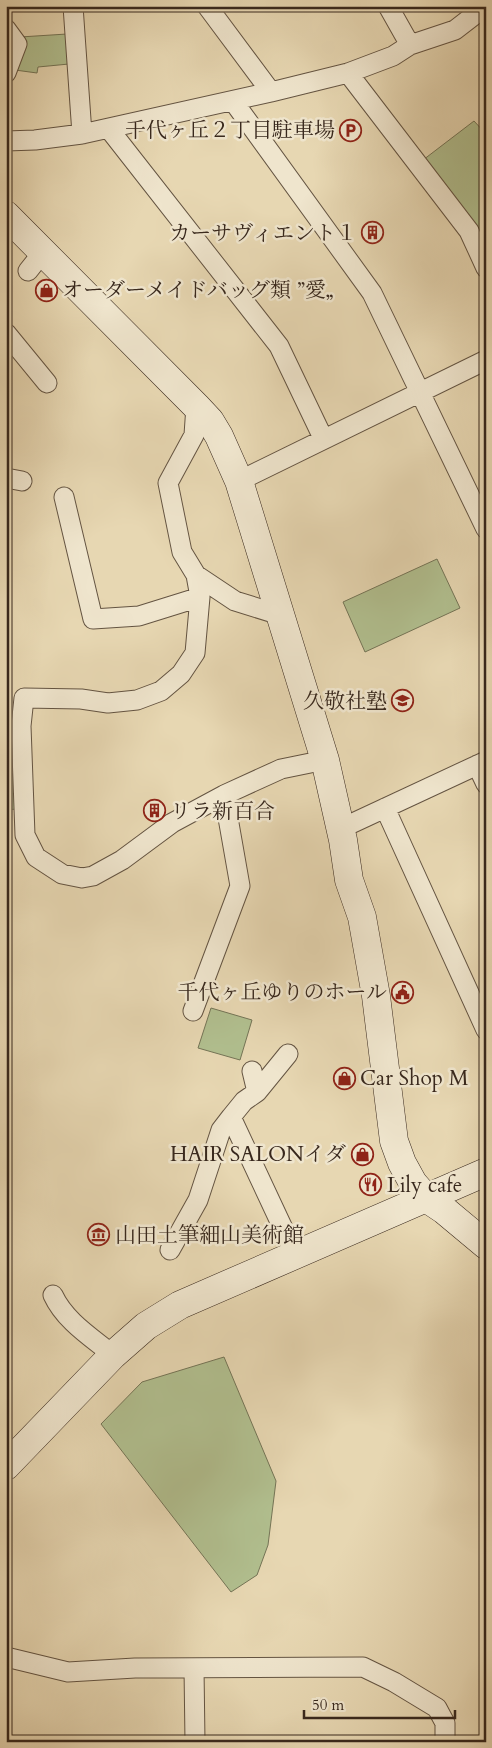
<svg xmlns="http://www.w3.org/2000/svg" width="492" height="1748" font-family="Cardo,'Noto Serif JP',serif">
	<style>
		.green { fill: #b1bf8f; stroke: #747456 }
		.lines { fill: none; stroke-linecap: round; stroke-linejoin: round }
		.street-casing { stroke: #645442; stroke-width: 21 }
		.secondary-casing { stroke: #38281d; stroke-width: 29 }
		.street { stroke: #efe5cd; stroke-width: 19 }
		.secondary { stroke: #efe5cd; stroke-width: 28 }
		.labels { text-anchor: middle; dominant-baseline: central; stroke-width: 5; stroke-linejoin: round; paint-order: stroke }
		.poi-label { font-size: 21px; fill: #38281d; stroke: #efe5cd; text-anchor: end }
	</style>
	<rect width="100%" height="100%" fill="#e7d7b2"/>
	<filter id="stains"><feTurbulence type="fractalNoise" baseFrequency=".004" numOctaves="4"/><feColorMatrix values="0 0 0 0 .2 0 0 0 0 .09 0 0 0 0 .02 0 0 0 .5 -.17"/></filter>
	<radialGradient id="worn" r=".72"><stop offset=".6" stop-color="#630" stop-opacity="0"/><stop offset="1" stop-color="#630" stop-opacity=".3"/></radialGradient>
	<path class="green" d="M67,34L69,64L38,67L37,73L15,70L20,37Z
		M474,121L486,134V249L423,160Z
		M437,559L460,608L365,652L343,602Z
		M6,773L13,774L16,809L6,810Z
		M211,1008L252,1020L240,1060L198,1048Z
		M224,1357L276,1481L268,1545L257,1575L231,1592L101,1424L142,1382Z"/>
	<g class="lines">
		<defs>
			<path id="street" d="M73,6L82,134
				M207,6L271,92
				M388,6L410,45
				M6,29L17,44L6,73
				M348,73L469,231L486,268
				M233,101L372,293L486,529
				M109,129L279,346L323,438
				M6,141L35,140L82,134L271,92L348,73L393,56L410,45L455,30L486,6
				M28,271L43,252
				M6,333L47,383
				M196,406L194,435L168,483L182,552L196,575L200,597L195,653L181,674L161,691L137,700L108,703L81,699L24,698L21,726L25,835L36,857L62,874L82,878L93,876L122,860L172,823L224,795L281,769L325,760
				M6,478L22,481
				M239,481L486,360
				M64,497L93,619L139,616L200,597
				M196,575L235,601L280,615
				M477,765L486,784
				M385,808L486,1030
				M340,829L486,761
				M193,1011L240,886L224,795
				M252,1071L257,1092L244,1101L231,1117L295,1254
				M257,1092L288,1054
				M170,1250L198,1200L221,1130L231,1117
				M53,1295C65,1321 91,1337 113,1355
				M6,1657L68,1672L135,1668L363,1667L394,1682L437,1708L445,1723V1742
				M194,1668L195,1742"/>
			<path id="secondary" d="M6,215L196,406L210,421L219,436L239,481L325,760L343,840L349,880L362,917L376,996L394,1141L402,1163L413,1183L426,1198L444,1210L486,1245
				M6,1466L113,1355L146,1326L180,1305L486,1172"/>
		</defs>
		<use href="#street" class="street-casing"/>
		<use href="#secondary" class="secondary-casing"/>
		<use href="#street" class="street"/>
		<use href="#secondary" class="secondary"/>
	</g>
	<defs>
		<symbol id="parking-ring" viewBox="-11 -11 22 22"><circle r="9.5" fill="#efe5cd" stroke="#8f2418" stroke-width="1.5"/><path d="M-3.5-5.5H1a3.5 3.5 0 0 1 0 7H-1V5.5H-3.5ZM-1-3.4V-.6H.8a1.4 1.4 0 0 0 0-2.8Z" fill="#8f2418"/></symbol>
		<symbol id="building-ring" viewBox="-11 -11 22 22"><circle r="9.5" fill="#efe5cd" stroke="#8f2418" stroke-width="1.5"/><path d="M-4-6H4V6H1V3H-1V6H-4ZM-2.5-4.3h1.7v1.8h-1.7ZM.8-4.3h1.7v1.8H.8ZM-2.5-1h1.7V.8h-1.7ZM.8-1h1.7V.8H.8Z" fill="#8f2418"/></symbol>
		<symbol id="shop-ring" viewBox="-11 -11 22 22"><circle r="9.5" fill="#efe5cd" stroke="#8f2418" stroke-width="1.5"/><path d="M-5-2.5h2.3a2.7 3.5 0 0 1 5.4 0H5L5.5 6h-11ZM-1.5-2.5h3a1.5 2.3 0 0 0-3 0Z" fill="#8f2418"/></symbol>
		<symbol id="university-ring" viewBox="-11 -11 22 22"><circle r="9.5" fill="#efe5cd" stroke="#8f2418" stroke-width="1.5"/><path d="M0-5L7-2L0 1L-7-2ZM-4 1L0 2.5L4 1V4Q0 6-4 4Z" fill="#8f2418"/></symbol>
		<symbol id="civic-ring" viewBox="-11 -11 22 22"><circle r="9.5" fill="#efe5cd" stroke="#8f2418" stroke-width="1.5"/><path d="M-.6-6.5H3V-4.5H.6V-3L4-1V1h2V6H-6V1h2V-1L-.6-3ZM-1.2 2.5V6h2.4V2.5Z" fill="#8f2418"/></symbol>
		<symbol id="restaurant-ring" viewBox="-11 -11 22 22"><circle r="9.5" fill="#efe5cd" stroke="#8f2418" stroke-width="1.5"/><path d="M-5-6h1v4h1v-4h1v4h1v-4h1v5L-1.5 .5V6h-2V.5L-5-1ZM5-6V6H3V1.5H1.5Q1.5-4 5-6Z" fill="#8f2418"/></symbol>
		<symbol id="museum-ring" viewBox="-11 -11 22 22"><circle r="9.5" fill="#efe5cd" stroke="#8f2418" stroke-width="1.5"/><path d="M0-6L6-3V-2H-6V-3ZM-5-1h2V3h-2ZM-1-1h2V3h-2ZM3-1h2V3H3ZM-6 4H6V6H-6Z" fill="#8f2418"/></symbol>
	</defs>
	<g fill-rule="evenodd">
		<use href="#parking-ring" x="338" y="118" width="25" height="25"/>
		<use href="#building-ring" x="360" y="220" width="25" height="25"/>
		<use href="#shop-ring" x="34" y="278" width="25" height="25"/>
		<use href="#university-ring" x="390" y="688" width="25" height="25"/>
		<use href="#building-ring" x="142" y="798" width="25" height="25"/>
		<use href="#civic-ring" x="390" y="980" width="25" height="25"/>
		<use href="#shop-ring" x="332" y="1066" width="25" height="25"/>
		<use href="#shop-ring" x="350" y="1142" width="25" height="25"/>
		<use href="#restaurant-ring" x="358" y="1172" width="25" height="25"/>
		<use href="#museum-ring" x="86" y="1222" width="25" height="25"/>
	</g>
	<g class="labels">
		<g class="poi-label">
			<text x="335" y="130">千代ヶ丘２丁目駐車場</text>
			<text x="357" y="233">カーサヴィエント１</text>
			<text x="62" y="290" text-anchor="start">オーダーメイドバッグ類 ”愛„</text>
			<text x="387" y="701">久敬社塾</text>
			<text x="170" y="811" text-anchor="start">リラ新百合</text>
			<text x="387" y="992">千代ヶ丘ゆりのホール</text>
			<text x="360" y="1078" text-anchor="start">Car Shop M</text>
			<text x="346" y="1154">HAIR SALONイダ</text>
			<text x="387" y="1185" text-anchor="start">Lily cafe</text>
			<text x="115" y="1235" text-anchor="start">山田土筆細山美術館</text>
		</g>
	</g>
	<rect width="492" height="1748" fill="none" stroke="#e7d7b2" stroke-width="25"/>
	<rect x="8" y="8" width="477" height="1733" fill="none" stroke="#38281d" stroke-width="2.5"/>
	<rect x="12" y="12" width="467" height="1723" fill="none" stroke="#38281d"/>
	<path d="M304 1710v8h151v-8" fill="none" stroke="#38281d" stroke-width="2.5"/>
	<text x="312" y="1710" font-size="15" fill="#38281d" stroke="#efe5cd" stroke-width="4" paint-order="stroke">50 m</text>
	<rect width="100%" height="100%" filter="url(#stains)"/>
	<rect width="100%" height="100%" fill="url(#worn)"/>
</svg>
